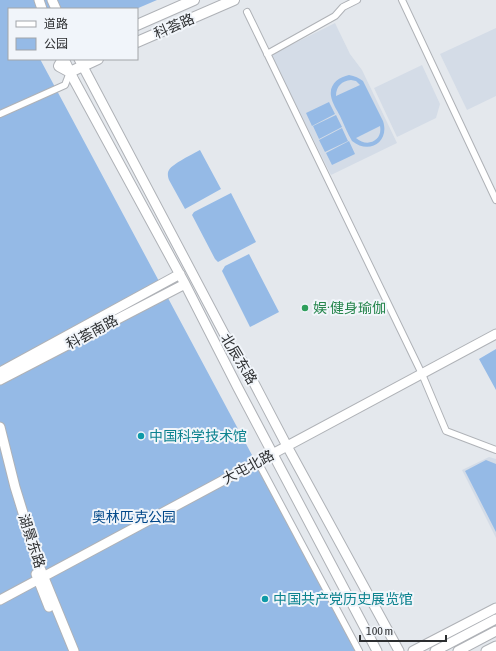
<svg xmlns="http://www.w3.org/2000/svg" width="496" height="651" font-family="'Asap Condensed','Noto Sans SC',sans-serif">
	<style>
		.built { fill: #d4dce7 }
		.green { fill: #95bae6; fill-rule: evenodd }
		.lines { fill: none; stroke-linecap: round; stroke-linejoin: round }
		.street-casing { stroke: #afb2b7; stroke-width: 8 }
		.secondary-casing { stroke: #afb2b7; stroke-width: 11 }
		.primary-casing { stroke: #afb2b7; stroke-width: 12 }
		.street { stroke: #fff; stroke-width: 6 }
		.secondary { stroke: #fff; stroke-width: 9 }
		.primary { stroke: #fff; stroke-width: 10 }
		.leisure-dot { fill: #2e9e5b; stroke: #f1f5fa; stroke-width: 1.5 }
		.culture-dot { fill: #0f9aa8; stroke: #f1f5fa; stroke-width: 1.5 }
		.labels { text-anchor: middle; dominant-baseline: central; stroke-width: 4; stroke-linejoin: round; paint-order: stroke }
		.street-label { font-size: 14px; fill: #2c2e30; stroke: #f1f5fa }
		.leisure-label { font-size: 14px; fill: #27864d; stroke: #f1f5fa; text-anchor: start }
		.culture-label { font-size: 14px; fill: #0d838f; stroke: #f1f5fa; text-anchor: start }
		.park-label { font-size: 14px; fill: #024889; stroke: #f1f5fa }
	</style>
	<rect width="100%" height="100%" fill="#e4e8ed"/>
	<path class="built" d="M335,23L350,54L362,70L397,143L331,175L271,55Z
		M496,28V96L467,110L440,54Z
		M422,65L440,104L436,118L397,137L374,88Z
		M489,457L496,459V538L462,470Z"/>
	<path class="green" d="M0,0H157L136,9H9V59H40L357,651H0Z
		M349,75C355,76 359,78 363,81L383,121C390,142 369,155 352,141C347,133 344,124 340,116C337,110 332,103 331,96C329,84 339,77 349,75ZM351,80L356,81L360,85L336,96C336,86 342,81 351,80ZM380,126C383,141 367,148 356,138Z
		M329,102L335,114L312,126L306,113Z
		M336,115L342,127L319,139L313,126Z
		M342,128L348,141L325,152L319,140Z
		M349,141L355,154L332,165L326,153Z
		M200,150L221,189L185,209L169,180C168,177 167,173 169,170C172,164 193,154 200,150Z
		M231,193L256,242L218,262L215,259L192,215L194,212Z
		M249,254L279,312L250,327L222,271L225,266Z
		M496,349V390L479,359Z
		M486,460L496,464V532L465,471Z"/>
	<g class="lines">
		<defs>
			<path id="street" d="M402,0L496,200
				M247,12L422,374L446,431L496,450
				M267,54L335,16L343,7L357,0
				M0,114L65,85L70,72
				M258,462L359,651"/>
			<path id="secondary" d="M39,0L42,9
				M52,0L56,9
				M64,59L74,80L185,284L238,388L377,651
				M79,59L228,341L243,362L287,446L399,651
				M0,372L180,274
				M0,380L185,284
				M0,427L15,487L40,568L74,651
				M36,574L49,607
				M0,600L496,334
				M413,651L496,608
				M435,651L496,619
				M458,651L496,631
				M486,651L496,646"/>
			<path id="primary" d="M137,25L194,0
				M137,42L234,0
				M63,59L59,66L70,72L98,59"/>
		</defs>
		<use href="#street" class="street-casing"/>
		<use href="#secondary" class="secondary-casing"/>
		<use href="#primary" class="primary-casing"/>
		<use href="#street" class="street"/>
		<use href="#secondary" class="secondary"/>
		<use href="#primary" class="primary"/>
	</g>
	<circle class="leisure-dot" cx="305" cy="308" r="4"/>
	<g class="culture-dot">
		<circle cx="141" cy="436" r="4"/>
		<circle cx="265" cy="599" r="4"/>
	</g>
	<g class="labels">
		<g class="street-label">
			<text transform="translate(174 26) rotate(-23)">科荟路</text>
			<text transform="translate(92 332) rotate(-28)">科荟南路</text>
			<text transform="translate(239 359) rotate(59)">北辰东路</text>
			<text transform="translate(248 467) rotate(-28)">大屯北路</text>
			<text transform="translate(32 541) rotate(72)">湖景东路</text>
		</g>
		<g class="leisure-label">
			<text x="313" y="308">娱·健身瑜伽</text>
		</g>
		<g class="culture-label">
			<text x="149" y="436">中国科学技术馆</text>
			<text x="273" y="599">中国共产党历史展览馆</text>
		</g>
		<g class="park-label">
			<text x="134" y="517">奥林匹克公园</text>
		</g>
	</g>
	<rect x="8" y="8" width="130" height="52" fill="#f1f5fa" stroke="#a2a5a9"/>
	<rect x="16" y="21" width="20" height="6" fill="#ffffff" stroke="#a2a5a9"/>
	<text x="44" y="28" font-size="12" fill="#2c2e30">道路</text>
	<rect x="16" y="38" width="20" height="12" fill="#95bae6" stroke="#a2a5a9"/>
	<text x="44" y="48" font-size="12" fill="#2c2e30">公园</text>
	<path d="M360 635v6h86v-6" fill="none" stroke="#2c2e30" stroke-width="2"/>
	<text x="366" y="635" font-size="12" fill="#2c2e30" stroke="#f1f5fa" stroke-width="3" paint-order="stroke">100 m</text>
</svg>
